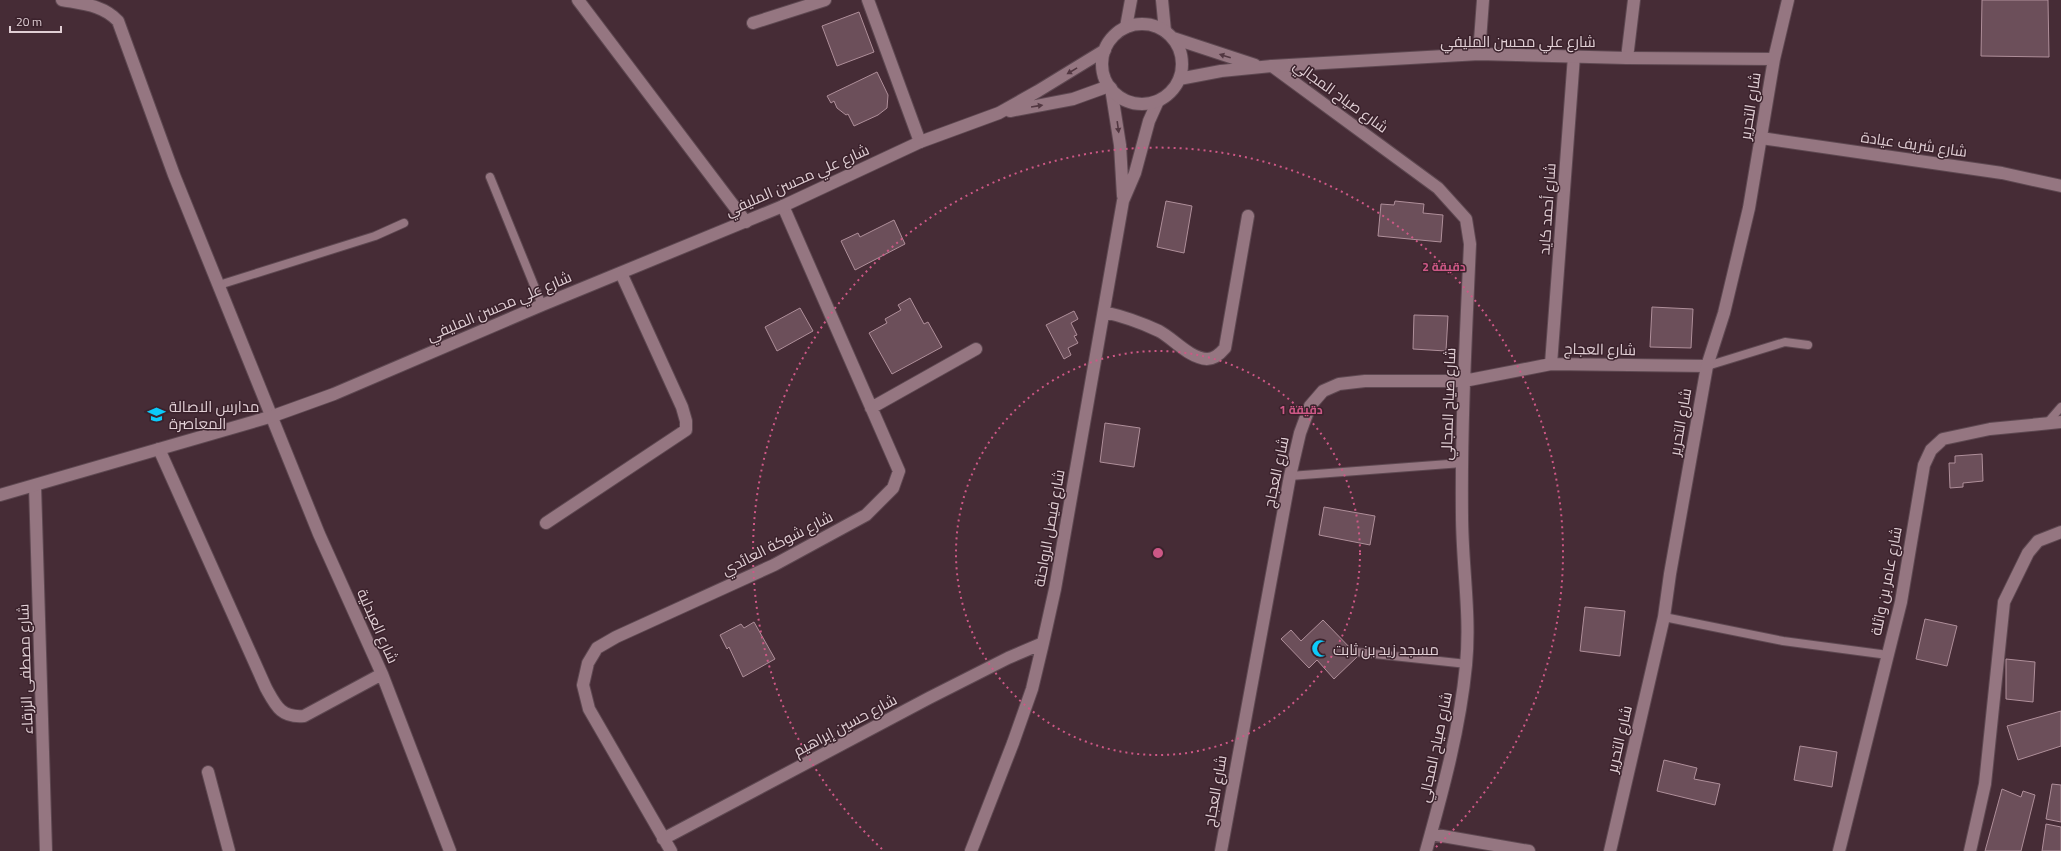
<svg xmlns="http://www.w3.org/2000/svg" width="2061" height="851" font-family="'Titillium Web',Cairo,sans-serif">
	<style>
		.building { fill: #6c4f5a; stroke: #af8f9a }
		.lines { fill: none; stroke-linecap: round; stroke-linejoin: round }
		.service-casing { stroke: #5e4851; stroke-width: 10 }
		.minor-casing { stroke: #5e4851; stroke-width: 14 }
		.tertiary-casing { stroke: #5e4851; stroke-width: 14 }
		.service { stroke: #957681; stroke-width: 8 }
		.minor { stroke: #957681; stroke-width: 12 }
		.tertiary { stroke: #957681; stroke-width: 12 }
		.oneway { fill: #523741 }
		.ring { fill: none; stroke: #cd5886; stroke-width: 2; stroke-dasharray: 2 4 }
		.labels { text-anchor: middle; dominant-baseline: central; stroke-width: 3; stroke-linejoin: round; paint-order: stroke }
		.street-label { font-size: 15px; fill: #e1cfd5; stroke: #3b222c }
		.poi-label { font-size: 15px; fill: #e1cfd5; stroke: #3b222c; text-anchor: start }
		.centre { fill: #cd5886; stroke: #3b222c; stroke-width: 2 }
		.ring-label { font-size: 12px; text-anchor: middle; font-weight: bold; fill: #cd5886; stroke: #3b222c; stroke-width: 3; stroke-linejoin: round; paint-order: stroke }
	</style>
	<rect width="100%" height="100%" fill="#462c36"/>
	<path class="building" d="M1982,0H2048L2049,57L1981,56Z
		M859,12L874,52L837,66L822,26Z
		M877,72L888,95L887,108L878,115L854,126L848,114L846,115L837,108L834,101L831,103L827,96Z
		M1166,201L1192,206L1184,253L1157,247Z
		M1395,201L1424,204L1423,213L1443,215L1441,242L1378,236L1381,204L1394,205Z
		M894,220L905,244L855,270L841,241L858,233L860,237Z
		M910,298L924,324L928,322L942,347L892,374L869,333L887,323L885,319L901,310L898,305Z
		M1652,307L1693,309L1691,348L1650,347Z
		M800,308L813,331L777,351L765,327Z
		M1074,311L1078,319L1071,323L1077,335L1074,336L1078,343L1068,348L1071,355L1064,359L1046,325Z
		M1414,315L1448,316L1446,351L1413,349Z
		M1105,423L1140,428L1134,467L1100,462Z
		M1982,454L1983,481L1963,483V487L1950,488L1949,463H1955V456Z
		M1324,507L1375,516L1370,545L1319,535Z
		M1585,607L1625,611L1620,656L1580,651Z
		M1925,619L1957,626L1947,666L1916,659Z
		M1323,620L1358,656L1334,679L1317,660L1309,668L1281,639L1291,630L1301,641Z
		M754,622L775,659L743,677L729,647L727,649L720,635L741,624L744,628Z
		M2006,659L2035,662L2033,702L2006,699Z
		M2061,711V746L2018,760L2007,726Z
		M1800,746L1837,752L1832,787L1794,780Z
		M1664,760L1697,768L1694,779L1720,784L1715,805L1657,791Z
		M2052,784L2061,785V822L2046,819Z
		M2002,789L2021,797L2023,791L2035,795L2021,851H1985Z
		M2046,824L2061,827V851H2042Z"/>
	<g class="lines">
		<defs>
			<path id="service" d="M490,177L542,305
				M219,285L375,236L404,223
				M1707,366L1785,342L1808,345
				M2048,422L2061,407
				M1290,476L1462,463
				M1664,617L1783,641L1888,655
				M1356,652L1467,664"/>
			<path id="minor" d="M62,0C83,4 103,5 118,21L174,175L319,534L382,674L450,851
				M578,0L746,222
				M868,0L920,142
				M1162,0L1165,31
				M753,23L825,0
				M1126,27L1131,0
				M1479,54L1483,0
				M1627,58L1634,0
				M1272,66L1438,188L1466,219L1470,244C1466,334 1461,425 1462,515C1462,565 1471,615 1466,665C1460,728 1443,790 1426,851
				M1111,88L1120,145L1123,196
				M1761,138L2002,173L2061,186
				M1104,312C1122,316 1142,323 1159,331C1174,339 1189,358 1207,359C1214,359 1220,354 1225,348L1248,216
				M1551,364L1574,56
				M871,408L976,349
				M159,449L266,688C276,706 281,718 304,716L382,674
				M35,486L46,851
				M546,523L686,430V421L682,407L621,273
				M208,772L229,851
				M1431,834L1529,851
				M663,839L929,698L1008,658L1043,643
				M671,851L589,709L583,685L588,663L597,648L616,637L774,565L866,515L893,488L899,471L783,206
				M971,851L1013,743L1032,689L1043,643L1055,589L1123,201L1135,173L1149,121L1158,101
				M1221,851L1290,476L1300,433L1310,406L1323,391L1339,384L1365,381H1464L1551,364L1707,366
				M1839,851L1901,602L1924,465L1931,450L1943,439L1990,429L2061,422
				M1970,851L1985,784L2004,602L2028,553L2038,541L2061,532"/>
			<path id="tertiary" d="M1102 64a40 40 0 1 1 80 0a40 40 0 1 1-80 0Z
				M1173,38L1255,65
				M1179,79L1221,71L1272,66L1479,54L1627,58L1774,59
				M1010,111L1073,99L1109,86
				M0,495L273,416L334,394L542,305L783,206L920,142L999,113L1038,91L1105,50
				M1610,851L1664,617L1670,574L1707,366L1724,313L1749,208L1774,59L1788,0"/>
		</defs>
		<use href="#service" class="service-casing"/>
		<use href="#minor" class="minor-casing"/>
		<use href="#tertiary" class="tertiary-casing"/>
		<use href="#service" class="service"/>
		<use href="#minor" class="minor"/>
		<use href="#tertiary" class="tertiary"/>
	</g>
	<defs><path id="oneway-solid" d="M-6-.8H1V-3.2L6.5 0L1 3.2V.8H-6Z"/></defs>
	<g class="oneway">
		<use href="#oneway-solid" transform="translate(1225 56) rotate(-163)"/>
		<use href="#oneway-solid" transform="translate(1072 71) rotate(149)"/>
		<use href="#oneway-solid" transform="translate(1037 106) rotate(-9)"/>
		<use href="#oneway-solid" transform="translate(1118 127) rotate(82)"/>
	</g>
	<g class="ring">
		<circle cx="1158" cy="553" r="202"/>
		<path d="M882 849A405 405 0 1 1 1434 849"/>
	</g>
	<defs>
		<symbol id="school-bare" viewBox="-9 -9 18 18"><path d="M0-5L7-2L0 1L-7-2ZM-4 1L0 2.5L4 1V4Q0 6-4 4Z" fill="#0ccafa" stroke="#3b222c" stroke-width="2.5" paint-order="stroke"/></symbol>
		<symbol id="mosque-bare" viewBox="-9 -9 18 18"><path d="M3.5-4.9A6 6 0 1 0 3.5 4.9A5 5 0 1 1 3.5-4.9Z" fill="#0ccafa" stroke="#3b222c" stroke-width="2.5" paint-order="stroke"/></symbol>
	</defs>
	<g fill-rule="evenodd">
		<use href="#school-bare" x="144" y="402" width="25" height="25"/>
		<use href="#mosque-bare" x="1308" y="636" width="25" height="25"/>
	</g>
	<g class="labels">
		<g class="street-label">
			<text x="1518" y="41">شارع علي محسن المليفي</text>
			<text transform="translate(1341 96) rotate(36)">شارع صياح المجالي</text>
			<text transform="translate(1750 106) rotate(-81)">شارع التحرير</text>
			<text transform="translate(1914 144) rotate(8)">شارع شريف عيادة</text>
			<text transform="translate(797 180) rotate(-24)">شارع علي محسن المليفي</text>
			<text transform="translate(1547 209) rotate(-86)">شارع أحمد كايد</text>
			<text transform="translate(499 306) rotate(-23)">شارع علي محسن المليفي</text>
			<text transform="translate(1600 349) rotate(1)">شارع العجاج</text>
			<text transform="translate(1448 404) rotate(-88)">شارع صياح المجالي</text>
			<text transform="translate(1680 422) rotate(-80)">شارع التحرير</text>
			<text transform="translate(1276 472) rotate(-78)">شارع العجاج</text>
			<text transform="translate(1049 528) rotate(-80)">شارع فيصل الرواحنة</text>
			<text transform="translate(777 543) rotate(-27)">شارع شوكة العائدي</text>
			<text transform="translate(1886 581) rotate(-79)">شارع عامر بن واثلة</text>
			<text transform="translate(378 626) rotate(66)">شارع العبدلية</text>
			<text transform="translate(25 669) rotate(-92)">شارع مصطفى الزرقاء</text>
			<text transform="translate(845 725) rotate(-28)">شارع حسين إبراهيم</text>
			<text transform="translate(1619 739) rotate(-77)">شارع التحرير</text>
			<text transform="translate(1435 747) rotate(-78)">شارع صياح المجالي</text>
			<text transform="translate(1215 791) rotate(-80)">شارع العجاج</text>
		</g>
		<g class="poi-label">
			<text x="169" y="406">مدارس الاصالة<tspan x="169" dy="17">المعاصرة</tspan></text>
			<text x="1333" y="649">مسجد زيد بن ثابت</text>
		</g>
	</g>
	<circle cx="1158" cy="553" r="6" class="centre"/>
	<g class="ring-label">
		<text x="1444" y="271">2 دقيقة</text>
		<text x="1301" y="414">1 دقيقة</text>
	</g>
	<path d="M10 26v6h51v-6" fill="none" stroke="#e1cfd5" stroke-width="2"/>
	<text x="16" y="26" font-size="12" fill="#e1cfd5" stroke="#3b222c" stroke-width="3" paint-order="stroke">20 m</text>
</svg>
